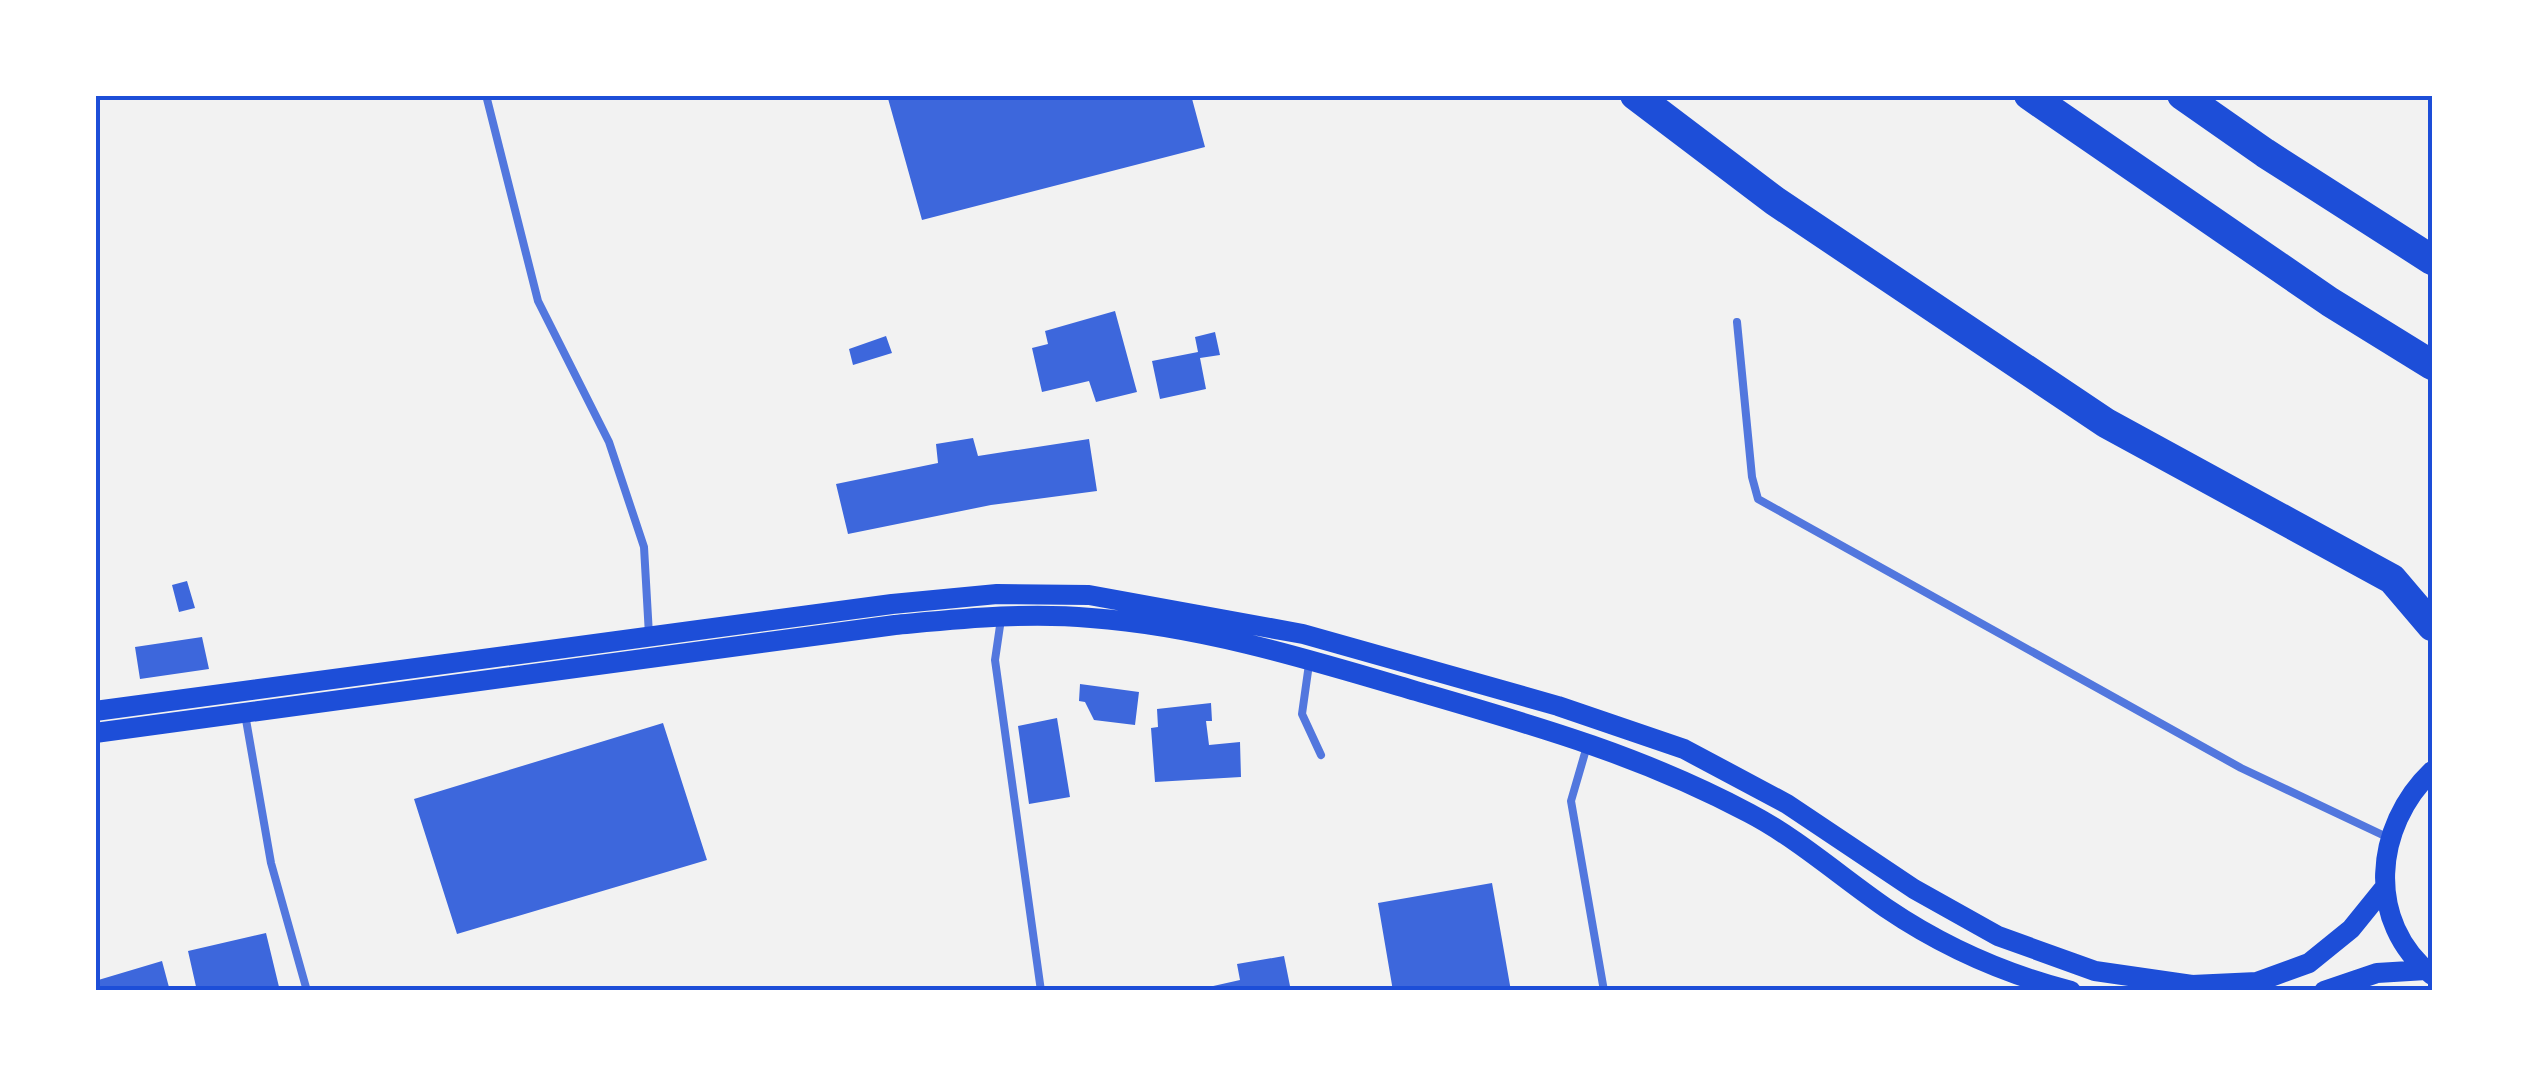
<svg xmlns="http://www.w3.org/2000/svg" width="2527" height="1086" font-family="'Archivo Narrow',sans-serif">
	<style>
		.building { fill: #3d67dc }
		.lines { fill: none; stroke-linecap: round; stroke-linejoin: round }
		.service { stroke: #5277de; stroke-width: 8 }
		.secondary { stroke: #1d4ed8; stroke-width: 20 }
		.motorway { stroke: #1d4ed8; stroke-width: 30 }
		.neatline { fill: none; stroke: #1d4ed8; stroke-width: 4 }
	</style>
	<rect width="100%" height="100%" fill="#f2f2f2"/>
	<path class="building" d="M887,95H1191L1205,147L922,220Z
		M1115,311L1137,392L1096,402L1089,381L1042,392L1032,348L1048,344L1045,331Z
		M1215,332L1220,355L1200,358L1206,389L1160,399L1152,361L1198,352L1195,337Z
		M886,336L892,353L853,365L849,349Z
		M973,438L978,456L1089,439L1097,491L991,505L848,534L836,484L938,463L936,444Z
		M187,581L195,608L179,612L172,585Z
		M202,637L209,669L140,679L135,647Z
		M1080,684L1139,692L1135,725L1094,720L1085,702L1079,701Z
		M1211,703L1212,721H1206L1209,745L1240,742L1241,777L1155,782L1151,728L1158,727L1157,709Z
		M1057,718L1070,797L1029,804L1018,726Z
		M663,723L707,860L457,934L414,799Z
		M1492,883L1511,991H1393L1378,903Z
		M266,933L280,991H197L188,951Z
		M1284,956L1291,991H1191L1240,980L1237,964Z
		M162,961L170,991H95V981Z"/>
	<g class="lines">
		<path class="service" d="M486,95L538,301L609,442L644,547L649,635
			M1737,322L1752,477L1758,499L2241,768L2389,838
			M1001,619L995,660L1041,991
			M1309,664L1302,714L1321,755
			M245,714L271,863L307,991
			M1587,746L1571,801L1604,991"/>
		<path class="secondary" d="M95,711L892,604L997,594L1089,595L1303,634L1558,706L1684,749L1787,804L1914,889L1998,936L2095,971L2192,985L2257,982L2309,963L2351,929L2385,887
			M95,733L895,625C961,619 1025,612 1091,618C1201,626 1311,660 1416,691C1533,725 1640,755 1749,813C1797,838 1841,877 1886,908C1942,946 2005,974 2071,991
			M2432,771C2374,826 2365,922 2432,975
			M2324,991L2377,973L2426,970"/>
		<path class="motorway" d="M1635,95L1775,201L2106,423L2392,579L2432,626
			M2029,95L2330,302L2432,365
			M2182,95L2265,153L2432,260"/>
	</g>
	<rect width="2527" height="1086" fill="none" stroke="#ffffff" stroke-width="195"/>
	<rect x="98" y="98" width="2332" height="890" class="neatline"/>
</svg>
